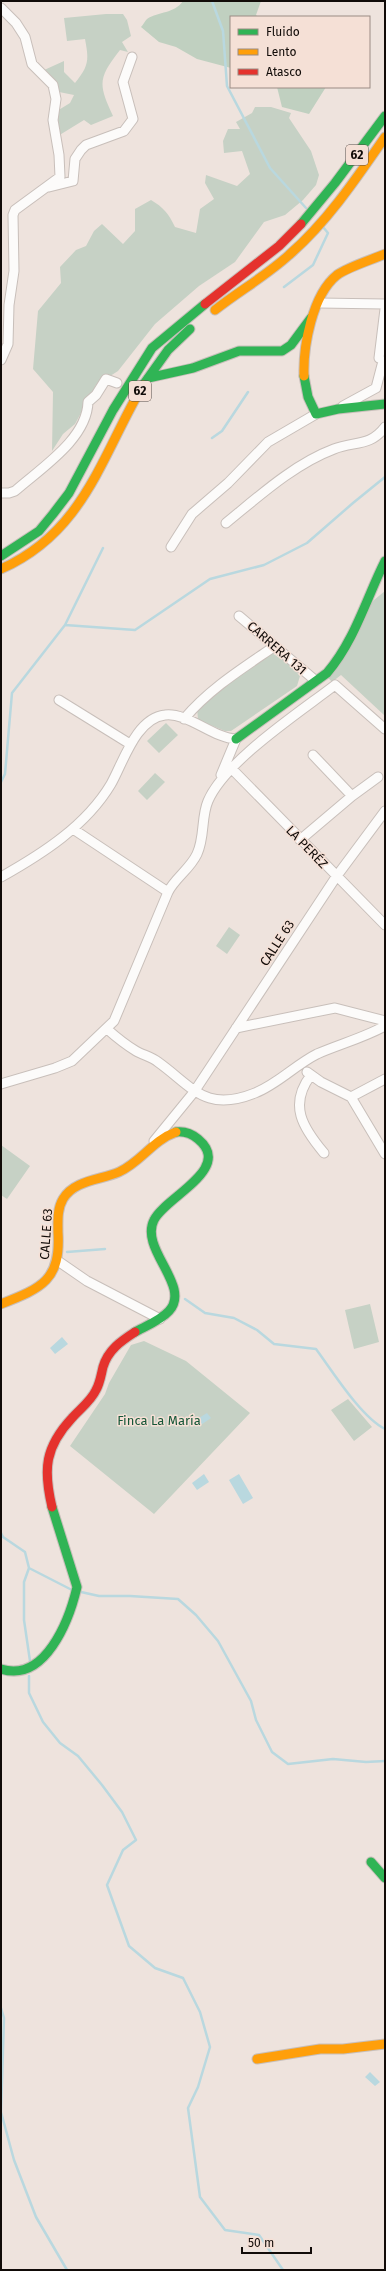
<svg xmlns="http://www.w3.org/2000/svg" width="386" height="2271" font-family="'Fira Sans',sans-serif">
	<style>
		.green { fill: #c6d1c5 }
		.forest { fill: #c0d0c0 }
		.water { fill: #b9d8df }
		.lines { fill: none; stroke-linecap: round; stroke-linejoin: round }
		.stream { stroke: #b9d8df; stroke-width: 2.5 }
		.street-casing { stroke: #c8bfba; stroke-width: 11 }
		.fast-casing { stroke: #c8bfba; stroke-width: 11 }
		.slow-casing { stroke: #c8bfba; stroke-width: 11 }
		.jam-casing { stroke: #c8bfba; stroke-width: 11 }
		.street { stroke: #fcfbfa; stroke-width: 9 }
		.fast { stroke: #30b455; stroke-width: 9 }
		.slow { stroke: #ff9f0a; stroke-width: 9 }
		.jam { stroke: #e5322d; stroke-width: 9 }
		.labels { text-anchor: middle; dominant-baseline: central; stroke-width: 3; stroke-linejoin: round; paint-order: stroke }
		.shield { fill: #f5e0d6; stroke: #554b46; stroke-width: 1 }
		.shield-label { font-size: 12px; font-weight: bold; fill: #110b08 }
		.street-label { font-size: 13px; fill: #110b08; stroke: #f5e0d6 }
		.park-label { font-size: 13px; fill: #145637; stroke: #f5e0d6 }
	</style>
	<rect width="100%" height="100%" fill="#eee3dd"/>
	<path class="green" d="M106,14H123L127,20L131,36L122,42L128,52L120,50C98,78 98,84 113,116L91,125L84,120L58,136L57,111L70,103L74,95L59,92L56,83L42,71L64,61V72L75,83C89,66 89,60 85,39L67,41L64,18Z
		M255,107H271L291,113L289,118L311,151L319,175L316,185L303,200L285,215L264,222L235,262L199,286L155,324L118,371L96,385L75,424L63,434L52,451L53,392L33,369L38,311L61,283L60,267L76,250L86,246L94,231L102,224L123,244L135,231V209L151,200C163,207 169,214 175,227L196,233L200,209L214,199L205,183L206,175L237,186L250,174L242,151L224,153L223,141L228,129H240L236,122L252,113Z
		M385,591V714L384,715L341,675L332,682L323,672L374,600Z
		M269,651L290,665L300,676L297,686L231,731H225L198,720L197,707Z
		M166,723L178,735L159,753L147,741Z
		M155,773L165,782L147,800L138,791Z
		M229,927L240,935L227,954L216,946Z
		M1,1145L30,1166L7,1199L1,1195Z
		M370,1304L379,1342L354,1349L345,1310Z
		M144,1341L186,1361L250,1413L154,1514L70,1446L105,1394L109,1383L131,1345Z
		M348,1399L372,1427L354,1441L331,1410Z"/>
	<path class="forest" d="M183,1H261L256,15L258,17H231V68L197,59L176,47L159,42L141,27C143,25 145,21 147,19C159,11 174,14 183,1Z
		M277,87H326L309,114L282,107Z"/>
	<path class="water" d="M62,1337L68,1344L55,1354L50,1348Z
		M207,1413L211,1418L198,1427L194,1421Z
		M204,1474L209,1482L197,1490L192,1483Z
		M239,1474L253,1498L243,1504L229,1480Z
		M370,2072L380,2082L375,2086L365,2077Z"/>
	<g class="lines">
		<path class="stream" d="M212,1L223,31L227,86L270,168L306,208
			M284,287L313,265L328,233L323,227
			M212,438L222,431L248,392
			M65,625L103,548
			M1,782L5,774L12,693L65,625L135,630L210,579L264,565L307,543L353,503L385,477
			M67,1252L105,1249
			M185,1299L205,1313L234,1318L257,1330L274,1344L316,1349C333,1372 361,1417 385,1429
			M1,1533L3,1537L25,1552L29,1568L24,1582V1620L30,1661
			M29,1568L72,1590
			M81,1592L99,1596H130L178,1599L196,1615L218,1641L251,1701L256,1720L272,1752L288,1764L333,1759L366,1762L385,1761
			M29,1676V1693L43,1722L60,1743L78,1756L102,1785L122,1812L136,1840L123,1850L107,1885L129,1946L155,1968L183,1978L200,2012L210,2047L198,2087L188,2108L200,2197L225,2230L259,2235L283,2270
			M1,2008L4,2018L1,2112L14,2160L36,2217L67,2270"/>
		<defs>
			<path id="street" d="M1,8L16,23L25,37L32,64L53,85L56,99L53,120L59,155L60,177L15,210L13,215L14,271L9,305L8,344L1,360
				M49,187L73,181L75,159L81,150L86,145L124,131L133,119L123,82L132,57
				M319,303L385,304
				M379,358L385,309
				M343,406L376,388L382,365L385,361
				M1,493H9L15,491C41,468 87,439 88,402L96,395L106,379L117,383
				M226,523C258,497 294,464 334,449C354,441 370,447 385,427
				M171,547L192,514L228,483L268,442L316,414
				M239,616L316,681
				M59,700L130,744
				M184,719C209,689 243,668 275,646
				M313,755L352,796
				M231,768L385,925
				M73,829L168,892
				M300,840L352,796L378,777
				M1,877C42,854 86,826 111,784C123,763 136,718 165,715C187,712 213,738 236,739L221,775
				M236,1028L335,1008L385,1021
				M107,1029C116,1037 126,1045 136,1051C143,1055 152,1057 158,1062C193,1087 205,1113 255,1093C278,1084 295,1065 317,1054C340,1044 363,1038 385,1026
				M307,1072L321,1082L351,1097
				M311,1075C288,1105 303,1128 324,1153
				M385,1079L351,1097L385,1154
				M1,1084L55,1068L72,1061L114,1021L168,892C175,878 190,869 197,854C205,837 201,817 208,801C225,761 300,712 335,685L385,729
				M154,1141L194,1092L336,877L385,811
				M58,1261L87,1281L160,1319"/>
			<path id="fast" d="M301,224L335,183L385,116
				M304,376L308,397L316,414L338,409L385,404
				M148,378L193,368L239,351H282L291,345L311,318
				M143,385L168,350L190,329
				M1,556L39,531L53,514L69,493L113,410L152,348L205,304
				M236,739L327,673C355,640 366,599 385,561
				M135,1332C146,1326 161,1320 169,1311C192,1286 139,1249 154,1220C165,1197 234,1169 198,1139C192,1134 184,1131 176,1132
				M1,1669C45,1683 69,1621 77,1587L52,1507
				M371,1862L385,1878"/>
			<path id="slow" d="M215,310C239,291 266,276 289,255C327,222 356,179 385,137
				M304,376C303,347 312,295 337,275C348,267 371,260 385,254
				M1,569C84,532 101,457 143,385
				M1,1304C42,1288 61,1280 58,1232C58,1221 57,1209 63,1199C74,1180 101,1180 119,1172C141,1162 153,1140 176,1132
				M257,2059L320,2049H343L385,2044"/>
			<path id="jam" d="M205,304L279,246L301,224
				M52,1507C43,1469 45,1447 72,1418C80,1409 91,1401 96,1390C100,1383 101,1375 103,1367C108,1350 121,1341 135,1332"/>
		</defs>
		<use href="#street" class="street-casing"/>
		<use href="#fast" class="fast-casing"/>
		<use href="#slow" class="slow-casing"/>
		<use href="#jam" class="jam-casing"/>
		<use href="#street" class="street"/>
		<use href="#fast" class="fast"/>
		<use href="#slow" class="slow"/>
		<use href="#jam" class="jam"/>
	</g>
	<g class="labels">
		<g class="shield">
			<rect x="346" y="145" width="22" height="20" rx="3"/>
			<rect x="129" y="381" width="22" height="20" rx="3"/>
		</g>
		<g class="shield-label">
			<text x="357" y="155">62</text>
			<text x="140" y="391">62</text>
		</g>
		<g class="street-label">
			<text transform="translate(277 648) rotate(41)">CARRERA 131</text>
			<text transform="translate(307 847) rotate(46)">LA PERÉZ</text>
			<text transform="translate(277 943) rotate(-57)">CALLE 63</text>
			<text transform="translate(46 1234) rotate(-86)">CALLE 63</text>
		</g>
		<g class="park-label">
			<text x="159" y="1420">Finca La María</text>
		</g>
	</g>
	<rect width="386" height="2271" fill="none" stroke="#110b08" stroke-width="4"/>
	<rect x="230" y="16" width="140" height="72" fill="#f5e0d6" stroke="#9a8b84"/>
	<rect x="238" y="29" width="20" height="6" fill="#30b455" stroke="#9a8b84"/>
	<text x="266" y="36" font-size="12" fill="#110b08">Fluido</text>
	<rect x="238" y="49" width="20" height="6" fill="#ff9f0a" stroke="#9a8b84"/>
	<text x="266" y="56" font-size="12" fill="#110b08">Lento</text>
	<rect x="238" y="69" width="20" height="6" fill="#e5322d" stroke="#9a8b84"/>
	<text x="266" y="76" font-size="12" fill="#110b08">Atasco</text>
	<path d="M242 2247v6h69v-6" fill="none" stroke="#110b08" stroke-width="2"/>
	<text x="248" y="2247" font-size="12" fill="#110b08" stroke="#f5e0d6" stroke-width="3" paint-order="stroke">50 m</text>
</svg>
